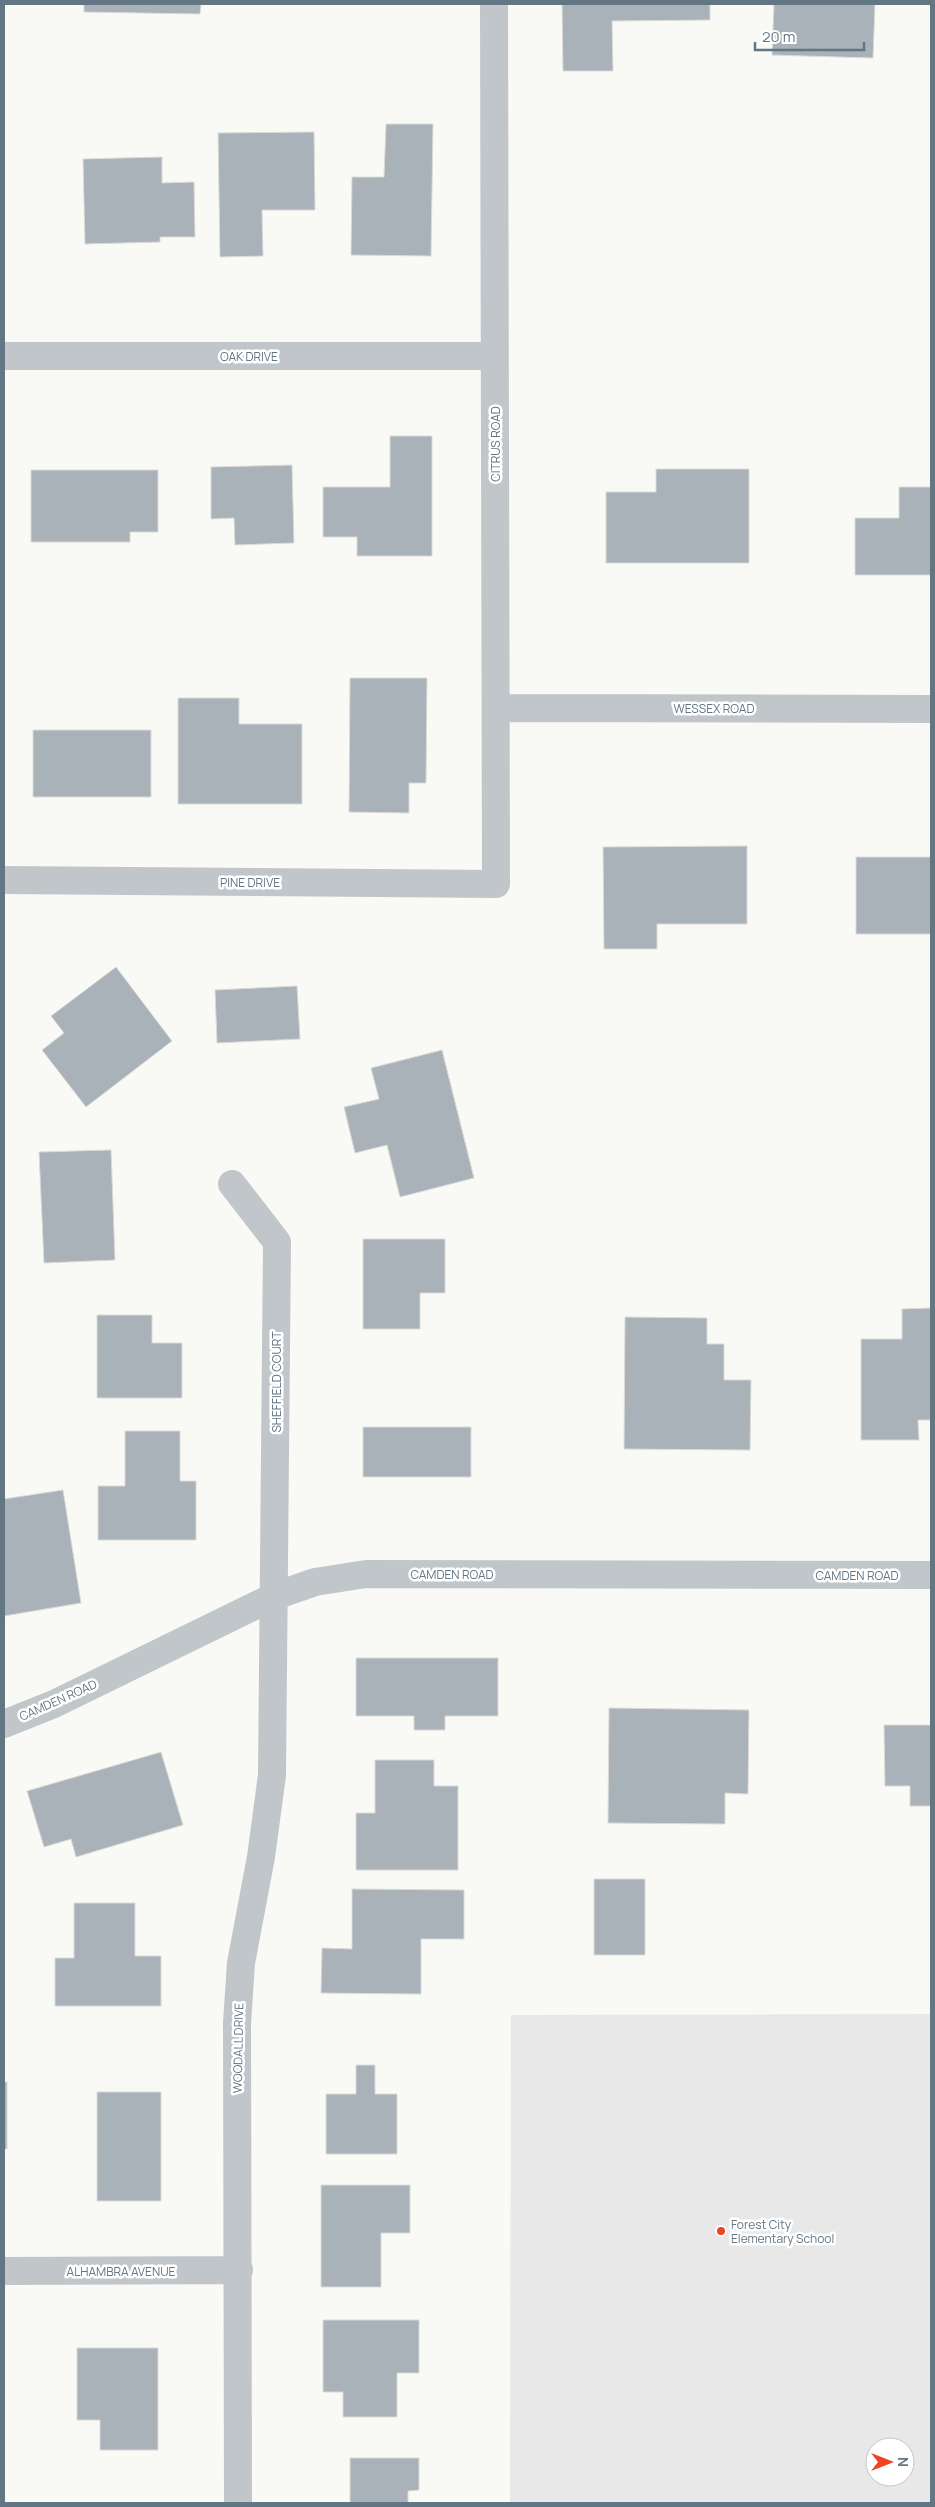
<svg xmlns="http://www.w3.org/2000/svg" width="935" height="2507" font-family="Manrope,sans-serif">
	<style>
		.built { fill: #e7e8e7; fill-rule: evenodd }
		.building { fill: #a8b2b8; stroke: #dbdad8 }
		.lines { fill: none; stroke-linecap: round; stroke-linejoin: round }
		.minor { stroke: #c1c6ca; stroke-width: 28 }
		.poi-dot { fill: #ef4420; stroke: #fff; stroke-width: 2 }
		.labels { text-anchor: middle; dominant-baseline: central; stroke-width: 5; stroke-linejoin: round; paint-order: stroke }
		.street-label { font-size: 12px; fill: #627683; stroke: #fff }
		.poi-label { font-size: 12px; fill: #627683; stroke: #fff; text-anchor: start }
	</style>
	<rect width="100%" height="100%" fill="#f9f9f6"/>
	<path class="built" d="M931,2014V2503H510L511,2015ZM875,2447H905V2477H875Z"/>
	<path class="building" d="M84,4H201L200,14L84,12Z
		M562,4H710V20L612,21L613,71H563Z
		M774,4H875L873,58L772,55Z
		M386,124H433L431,256L351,255L352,177H384Z
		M314,132L315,210H262L263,256L220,257L218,133Z
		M162,157V183L194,182L195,237H160V242L85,244L83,159Z
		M390,436H432V556H357V537H323V487H390Z
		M292,465L294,543L235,545L234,518L211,519V467Z
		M656,469H749V563H606V492H656Z
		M31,470H158V532H130V542H31Z
		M899,487H931V575H855V518H899Z
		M350,678H427L426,783H409V813L349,812Z
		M178,698H239V724H302V804H178Z
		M33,730H151V797H33Z
		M747,846V924H657V949H604L603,847Z
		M856,857H931V934H856Z
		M116,967L172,1041L86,1107L42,1050L64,1033L51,1016Z
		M297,986L300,1039L217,1043L215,990Z
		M442,1050L474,1178L400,1197L387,1145L355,1153L344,1107L379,1099L371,1068Z
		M111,1150L115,1260L44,1263L39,1152Z
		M363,1239H445V1293H420V1329H363Z
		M931,1308V1420H918L919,1440H861V1339H902V1309Z
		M97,1315H152V1343H182V1398H97Z
		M625,1317L707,1318V1344H724V1380H751L750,1450L624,1449Z
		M363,1427H471V1477H363Z
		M125,1431H180V1481H196V1540H98V1486H125Z
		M63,1490L81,1603L4,1616V1499Z
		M356,1658H498V1716H445V1730H414V1716H356Z
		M609,1708L749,1710L748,1794L725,1793V1824L608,1823Z
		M884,1725H931V1806H910V1786H885Z
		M161,1752L183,1825L76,1857L71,1839L44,1847L27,1791Z
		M375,1760H434V1786H458V1870H356V1813H375Z
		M594,1879H645V1955H594Z
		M352,1889L464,1890V1939H421V1994L321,1993L322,1948L352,1949Z
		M74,1903H135V1956H161V2006H55V1958H74Z
		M356,2065H375V2094H397V2154H326V2094H356Z
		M4,2082H7V2149H4Z
		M97,2092H161V2201H97Z
		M321,2185H410V2233H381V2287H321Z
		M323,2320H419V2373H397V2417H343V2392H323Z
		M77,2348H158V2450H100V2420H77Z
		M350,2458H419V2490L408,2491V2503H350Z"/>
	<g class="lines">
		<path class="minor" d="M4,356H494
			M496,708L931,709
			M4,880L496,884L494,4
			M232,1184L277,1242L272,1775L261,1857L241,1963L237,2023L238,2503
			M4,1724L54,1704L275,1596L315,1582L366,1574L931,1575
			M4,2271L239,2270"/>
	</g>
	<circle class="poi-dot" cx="721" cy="2231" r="5"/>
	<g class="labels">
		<g class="street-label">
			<text x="249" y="356">OAK DRIVE</text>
			<text transform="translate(495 444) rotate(-90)">CITRUS ROAD</text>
			<text x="714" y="708">WESSEX ROAD</text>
			<text x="250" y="882">PINE DRIVE</text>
			<text transform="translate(276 1382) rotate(-90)">SHEFFIELD COURT</text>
			<text x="452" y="1574">CAMDEN ROAD</text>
			<text x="857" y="1575">CAMDEN ROAD</text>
			<text transform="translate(58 1700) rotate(-24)">CAMDEN ROAD</text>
			<text transform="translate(238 2048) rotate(-89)">WOODALL DRIVE</text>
			<text x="121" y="2271">ALHAMBRA AVENUE</text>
		</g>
		<g class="poi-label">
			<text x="731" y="2224">Forest City<tspan x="731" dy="14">Elementary School</tspan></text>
		</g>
	</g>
	<rect width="935" height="2507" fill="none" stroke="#627683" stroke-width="10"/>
	<g transform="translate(890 2462) rotate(90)"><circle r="24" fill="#ffffff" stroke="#c0c8cd"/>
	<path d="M0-4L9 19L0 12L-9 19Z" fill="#ef4420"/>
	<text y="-8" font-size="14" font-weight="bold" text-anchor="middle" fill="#627683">N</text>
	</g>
	<path d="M755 42v8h109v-8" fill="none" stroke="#627683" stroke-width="2.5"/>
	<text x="762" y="42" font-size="15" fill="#627683" stroke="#ffffff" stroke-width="4" paint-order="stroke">20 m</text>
</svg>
